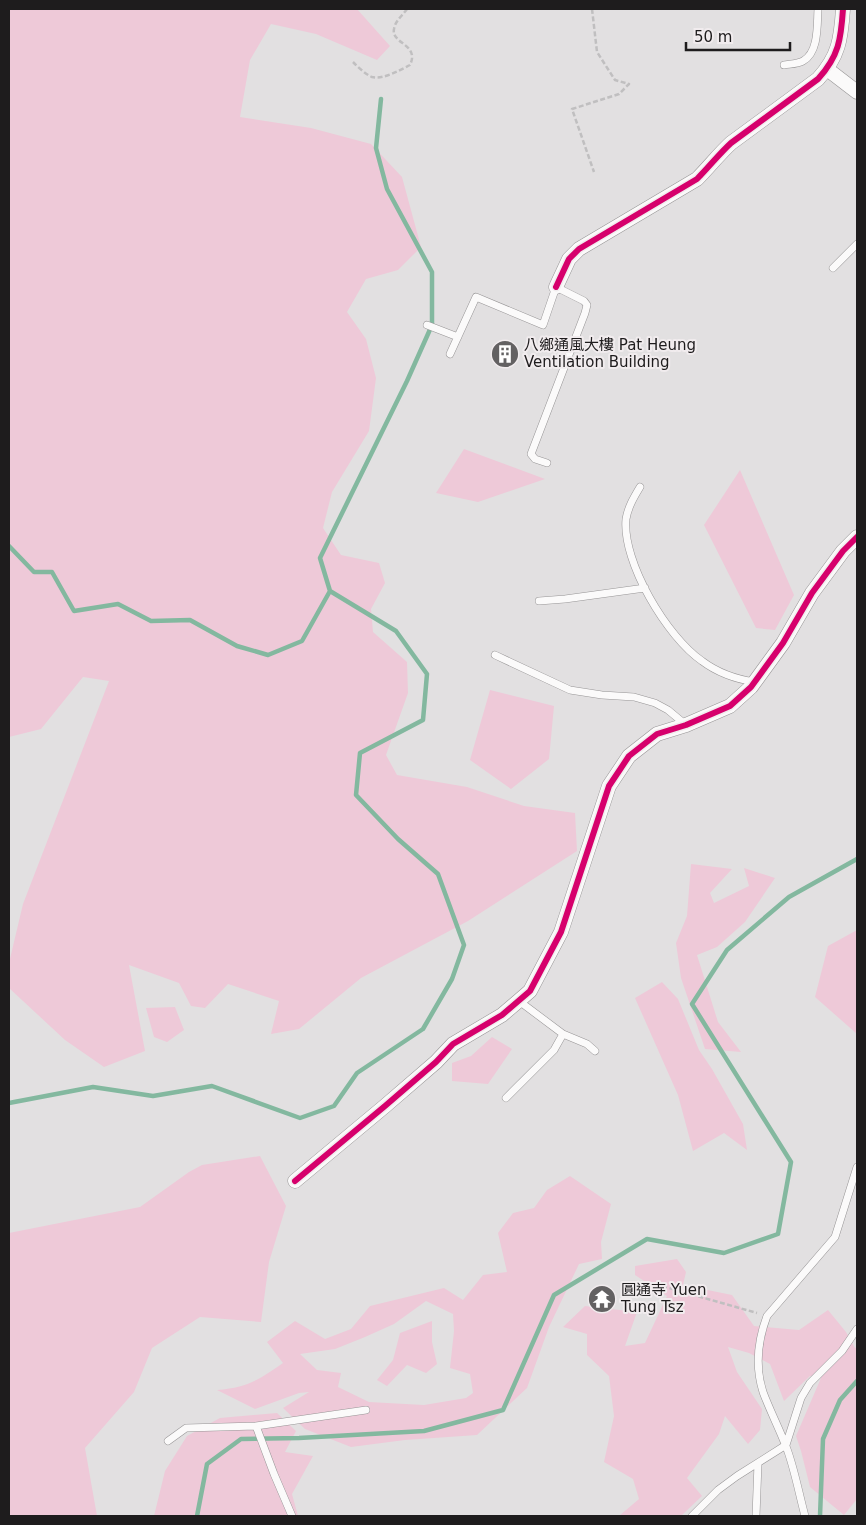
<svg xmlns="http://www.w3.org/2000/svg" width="866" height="1525" font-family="'DejaVu Sans','Noto Sans TC',sans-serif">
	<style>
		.green { fill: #eec9d8; fill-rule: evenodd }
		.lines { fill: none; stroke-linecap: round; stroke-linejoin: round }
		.stream { stroke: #83b89f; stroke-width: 4.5 }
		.lane-casing { stroke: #979596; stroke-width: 8 }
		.street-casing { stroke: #979596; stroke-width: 15 }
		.path { stroke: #c0bfc0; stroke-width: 2.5; stroke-dasharray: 5 2.5; stroke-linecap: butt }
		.lane { stroke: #fbfafa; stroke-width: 7 }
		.street { stroke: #fbfafa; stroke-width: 14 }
		.cycleway-casing { stroke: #f1ecee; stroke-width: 9 }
		.cycleway { stroke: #d6006c; stroke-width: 6 }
		.labels { text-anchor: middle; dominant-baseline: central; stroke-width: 4; stroke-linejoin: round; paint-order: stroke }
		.poi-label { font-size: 15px; fill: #1e1c1d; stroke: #f1ecee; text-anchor: start }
	</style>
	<rect width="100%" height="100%" fill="#e2e0e1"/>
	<path class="green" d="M9,9H357L390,46L377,60L316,34L271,24L250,60L240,117L311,128L371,144L402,177L421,247L398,270L366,279L347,312L366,339L376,378L369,431L332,492L323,528L341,555L379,563L385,583L371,609L373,632L407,662L408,693L386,755L397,775L467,787L524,806L575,813L577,851L468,921L361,978L299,1029L271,1034L279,1001L228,984L205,1008L191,1006L179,983L129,965L145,1051L104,1067L65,1040L9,988V963L23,904L109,681L83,677L41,729L9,737Z
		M464,449L545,479L478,502L436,493Z
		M740,470L794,595L775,630L756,628L704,525Z
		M490,690L554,706L549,759L511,789L470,760Z
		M691,864L732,869L710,893L714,903L749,886L744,868L775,878L745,922L717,947L697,955L718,1022L741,1052L705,1049L681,978L676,943L687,916Z
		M857,930V1034L815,997L828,946Z
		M662,982L678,999L699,1050L712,1069L743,1124L747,1150L724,1133L693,1151L678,1095L635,998Z
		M175,1007L184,1030L167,1042L154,1037L146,1008Z
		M492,1037L512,1049L488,1084L452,1081V1063L471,1056Z
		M260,1156L286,1206L269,1262L261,1322L200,1317L152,1348L134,1392L85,1448L97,1516H9V1233L140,1207L189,1172L202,1165Z
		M570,1176L611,1204L601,1242L602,1259L579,1264L549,1327L527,1388L477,1435L405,1440L351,1447L305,1429L283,1408L309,1392L299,1393L255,1409L217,1390C249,1387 258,1380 283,1363L267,1342L295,1321L325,1339L351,1329L370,1306L444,1288L463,1300L483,1275L507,1272L498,1233L513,1213L534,1208L547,1190ZM426,1301L453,1314L454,1331L450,1368L470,1374L473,1393L466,1398L424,1405L369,1402L338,1387L341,1373L317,1370L300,1354L335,1349L365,1337L394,1324Z
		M677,1259L686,1272L683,1285L732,1295L754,1326L799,1330L828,1310L846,1332L855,1348L857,1347V1499L844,1515L810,1487L801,1451L796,1436L821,1378L810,1376L784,1401L770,1364L749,1353L728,1347L737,1372L762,1409L760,1430L748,1444L725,1416L719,1434L687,1478L702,1496L681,1516H619L639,1499L633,1479L604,1462L614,1416L609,1376L587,1355V1334L563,1327L585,1306L637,1312L625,1346L645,1343L667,1296L635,1275V1266Z
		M432,1321V1342L437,1364L426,1373L407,1365L387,1386L377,1380L393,1360L400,1333Z
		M277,1413L296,1431L285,1452L313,1456L292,1494L298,1516H154L165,1471L187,1436L220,1418Z"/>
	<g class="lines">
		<path class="stream" d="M9,546L34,572H52L74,611L118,604L151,621L190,620L237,646L268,655L302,641L330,591L320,558L407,381L432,325V272L387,189L376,148L381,99
			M9,1103L93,1087L153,1096L212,1086L300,1118L334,1106L357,1073L423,1029L452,979L464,945L438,874L398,839L356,795L360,753L423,720L427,674L396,631L330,591
			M197,1516L207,1464L241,1439L299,1438L424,1431L503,1410L554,1295L647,1239L724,1253L778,1234L791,1162L692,1004L727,950L789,897L857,859
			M820,1516L823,1439L840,1400L857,1381"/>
		<defs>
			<path id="lane" d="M784,65C790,64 798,64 803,61C819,52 817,25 818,9
				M833,268L857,244
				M427,325L458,337
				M450,354L476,297L543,325L556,287L584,301L587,305L585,313L531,454L535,459L547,463
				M640,487C634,497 628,507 626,519C622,562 667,637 702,661C718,673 735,679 755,682
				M539,601L565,599L645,588
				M495,655L570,690L602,695L634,697L655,703L668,710L686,725
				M519,1001L563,1034L587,1044L595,1051
				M506,1098L554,1050L563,1034
				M168,1441L186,1428L256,1426
				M292,1516L274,1474L256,1426L366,1410
				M692,1516L718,1490L737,1476L786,1445L801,1398L810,1383L842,1351L857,1329
				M756,1516L758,1463
				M805,1516C799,1494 795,1471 787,1449C780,1430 770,1411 763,1392C755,1367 758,1340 767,1316L835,1237L857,1167"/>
			<path id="street" d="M827,69L857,92
				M556,287L569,259L579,249L697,179C709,167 719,154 731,143L818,79C839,56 841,39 843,9
				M295,1181L385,1106L436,1062L453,1044L502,1015L530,991L561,932L609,786L629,756L657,734L686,725L730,706L751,687L783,643L812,593L843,551L857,537"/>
		</defs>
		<use href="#lane" class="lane-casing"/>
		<use href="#street" class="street-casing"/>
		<path class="path" d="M592,9L597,52L615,80L629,84L619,94L572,109L594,172
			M353,62C358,67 365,74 372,77C383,80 400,70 410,65C420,44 391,44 394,29C395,21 403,15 407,9
			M655,1284L757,1313"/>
		<use href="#lane" class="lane"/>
		<use href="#street" class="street"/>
		<defs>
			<path id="cycleway" d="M556,287L569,259L579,249L697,179C709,167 719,154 731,143L818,79C839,56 841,39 843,9
				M295,1181L385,1106L436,1062L453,1044L502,1015L530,991L561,932L609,786L629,756L657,734L686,725L730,706L751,687L783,643L812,593L843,551L857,537"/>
		</defs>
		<use href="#cycleway" class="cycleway-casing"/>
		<use href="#cycleway" class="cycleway"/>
	</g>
	<defs>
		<symbol id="building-disc" viewBox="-11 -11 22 22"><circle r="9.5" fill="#636162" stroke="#f1ecee"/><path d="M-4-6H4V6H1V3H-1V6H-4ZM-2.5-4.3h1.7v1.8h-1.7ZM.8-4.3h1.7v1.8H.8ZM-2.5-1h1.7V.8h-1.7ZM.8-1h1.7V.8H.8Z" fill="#fff"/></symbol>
		<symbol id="temple-disc" viewBox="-11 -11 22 22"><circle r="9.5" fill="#636162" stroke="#f1ecee"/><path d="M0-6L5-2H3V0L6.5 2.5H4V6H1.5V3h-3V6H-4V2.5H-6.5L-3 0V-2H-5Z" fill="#fff"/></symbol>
	</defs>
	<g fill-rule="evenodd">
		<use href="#building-disc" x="489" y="338" width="32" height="32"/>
		<use href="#temple-disc" x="586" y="1283" width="32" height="32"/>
	</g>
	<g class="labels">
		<g class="poi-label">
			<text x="524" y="345">八鄉通風大樓 Pat Heung<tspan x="524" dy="17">Ventilation Building</tspan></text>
			<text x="621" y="1290">圓通寺 Yuen<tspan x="621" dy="17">Tung Tsz</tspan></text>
		</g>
	</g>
	<rect width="866" height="1525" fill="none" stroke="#1e1c1d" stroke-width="20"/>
	<path d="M686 42v8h104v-8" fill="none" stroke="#1e1c1d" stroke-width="2.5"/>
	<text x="694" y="42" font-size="15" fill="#1e1c1d" stroke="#f1ecee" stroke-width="4" paint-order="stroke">50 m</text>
</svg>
